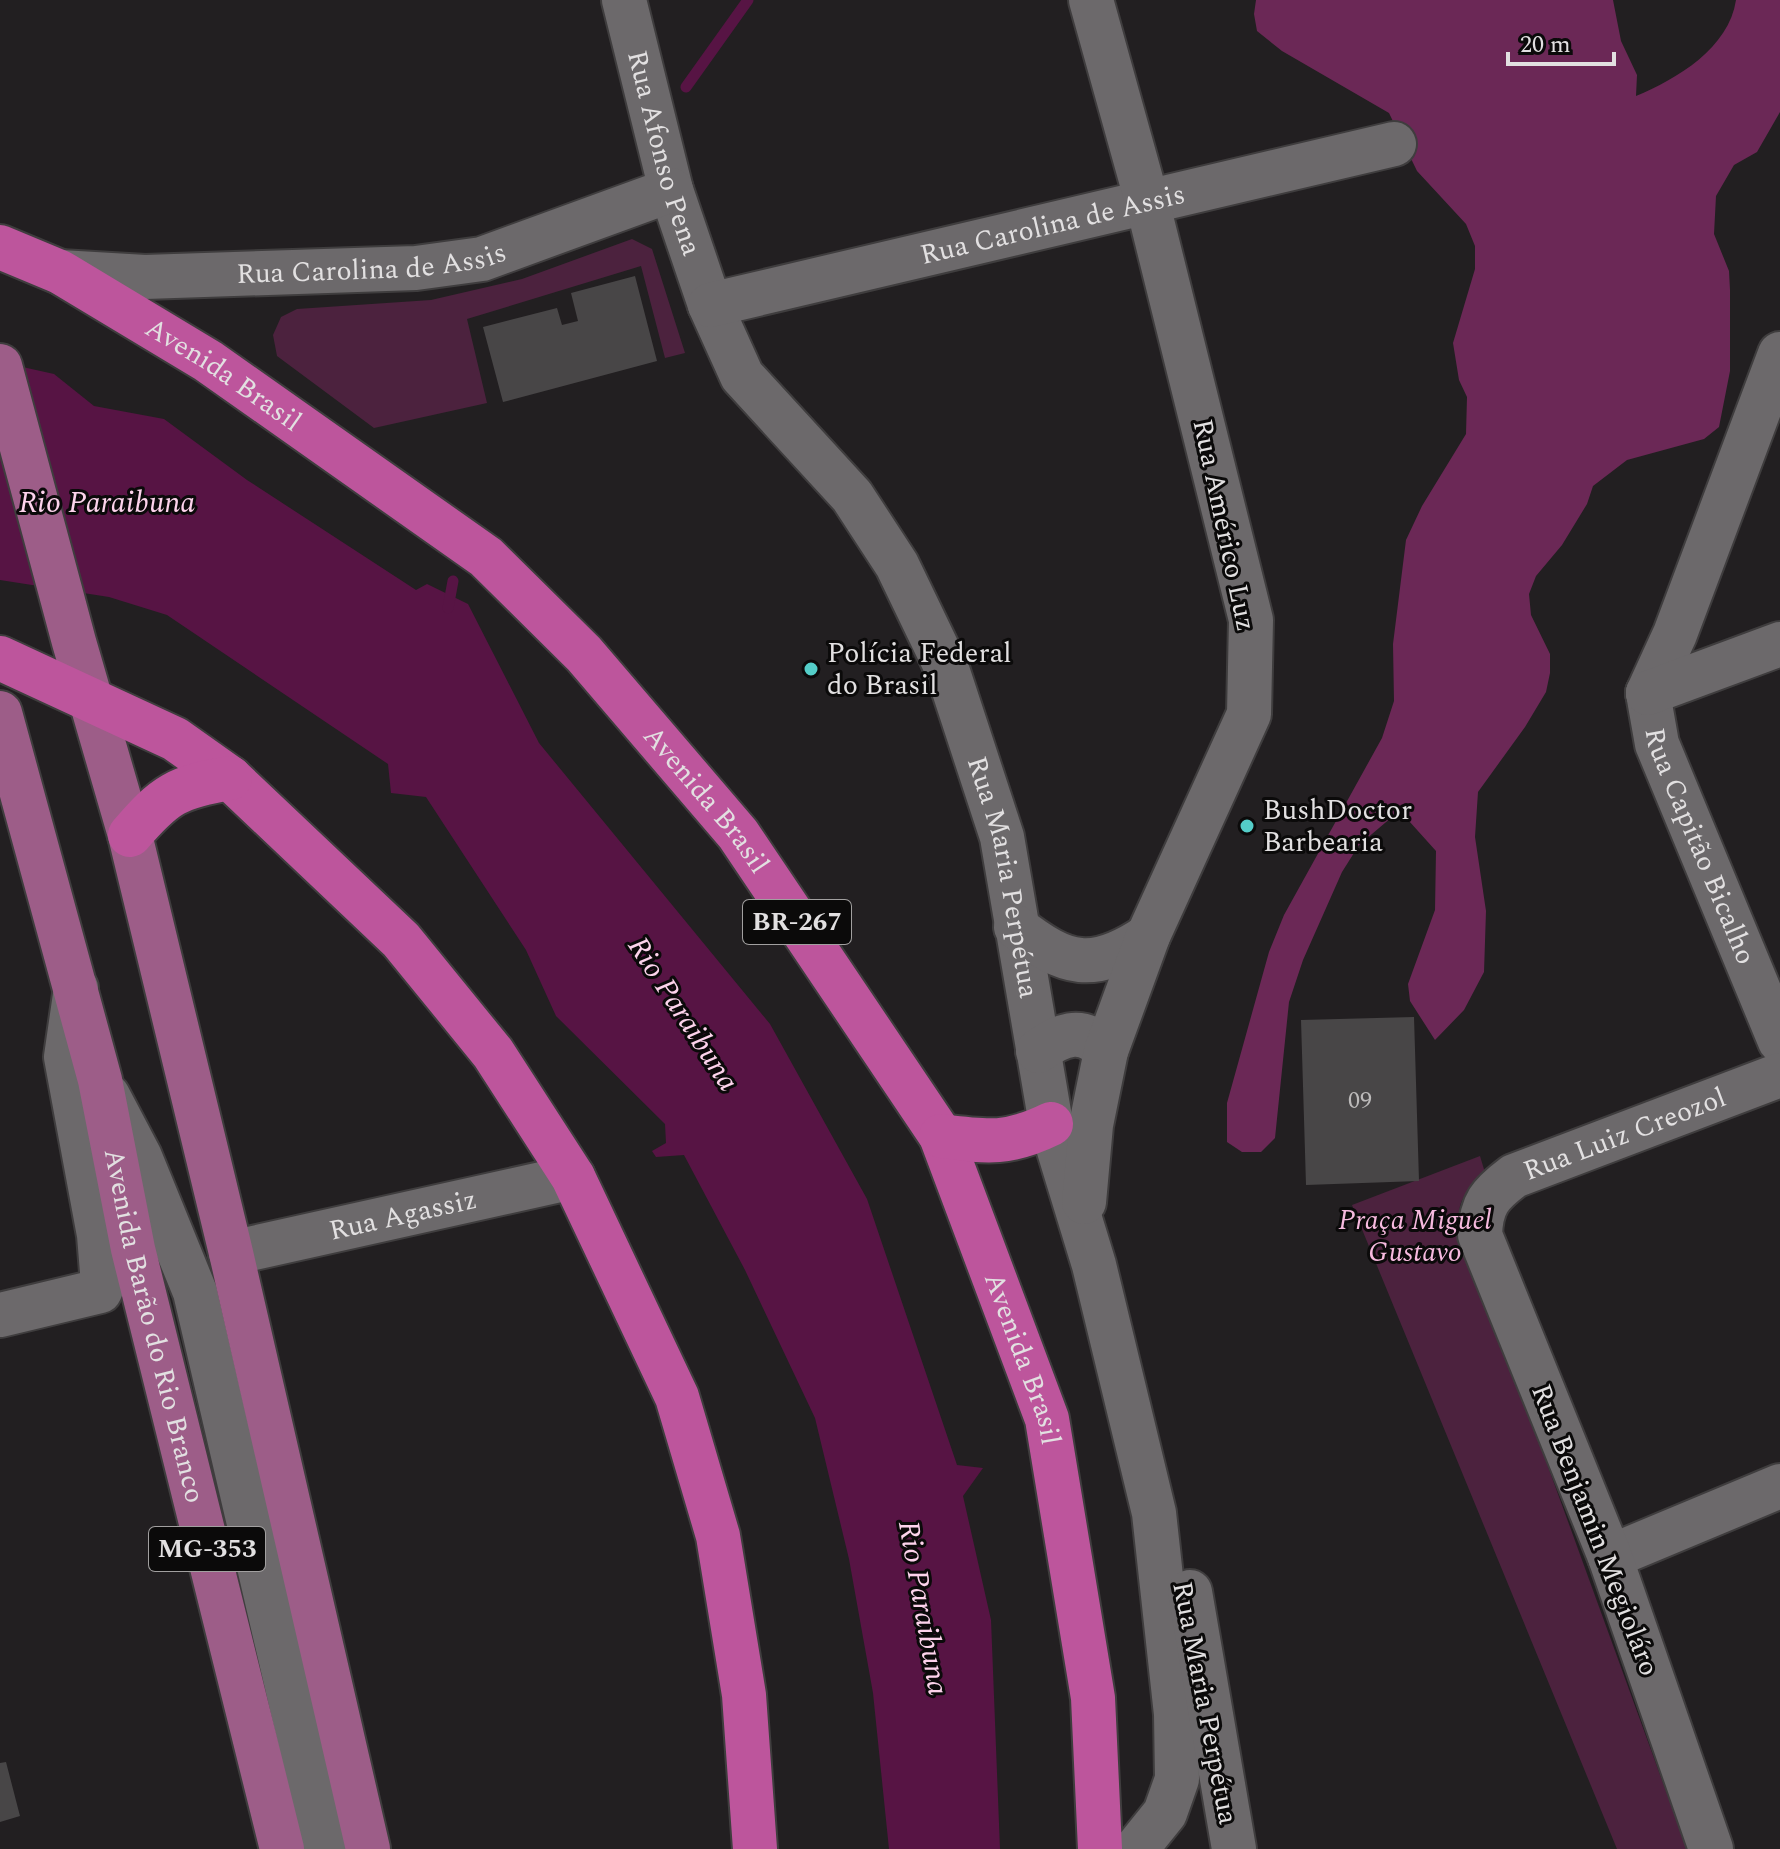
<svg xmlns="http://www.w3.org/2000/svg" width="1780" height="1849" font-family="Spectral,serif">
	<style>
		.green { fill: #4c223e }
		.forest { fill: #6b2856 }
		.water { fill: #571444 }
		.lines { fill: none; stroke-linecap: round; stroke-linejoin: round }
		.stream { stroke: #571444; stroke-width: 11 }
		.building { fill: #484647 }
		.minor-casing { stroke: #3f3d3e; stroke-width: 48 }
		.major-casing { stroke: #3f3d3e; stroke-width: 48 }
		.highway-casing { stroke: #3f3d3e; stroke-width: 48 }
		.minor { stroke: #6c696b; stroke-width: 44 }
		.major { stroke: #9d5d88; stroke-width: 44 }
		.highway { stroke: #bd559c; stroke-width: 44 }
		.poi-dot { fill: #54cdc8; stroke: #0b0a0a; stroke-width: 3 }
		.labels { text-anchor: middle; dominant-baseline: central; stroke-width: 6; stroke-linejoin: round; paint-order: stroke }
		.number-label { font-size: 24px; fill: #bcbaba }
		.shield { fill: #0b0a0a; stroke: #a2a0a0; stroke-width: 2 }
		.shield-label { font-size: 26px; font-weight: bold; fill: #e2e0e1 }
		.street-label { font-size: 28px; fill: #e2e0e1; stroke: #0b0a0a }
		.poi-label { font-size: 28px; fill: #e2e0e1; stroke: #0b0a0a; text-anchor: start }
		.park-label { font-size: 28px; font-style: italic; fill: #f6b9de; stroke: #0b0a0a }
		.water-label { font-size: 30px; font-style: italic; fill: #fdd3ec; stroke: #0b0a0a }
	</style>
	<rect width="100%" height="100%" fill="#221f21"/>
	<path class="green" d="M632,239L652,249L685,353L665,358L641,266L467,319L487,403L374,428L277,356L273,335L281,317L297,309L431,300L522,279Z
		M1480,1156L1486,1176C1466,1192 1455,1200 1461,1227L1687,1849H1617L1352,1205Z"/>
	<path class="forest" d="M1256,0H1613L1621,41L1637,75L1636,96C1677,79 1729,48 1736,0H1780V112L1757,152L1734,165L1716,196L1714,234L1729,271L1730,290V371L1719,427L1704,439L1627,460L1593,486L1587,504L1562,545L1536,576L1529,594L1531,615L1550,654V673L1546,692L1525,727L1478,792L1475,837L1486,911L1484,972L1464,1010L1435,1040L1410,1001L1408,984L1435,910L1436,851L1409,821L1392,817L1359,845L1342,872L1303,960L1289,1002L1275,1138L1261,1152H1242L1227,1142V1103L1269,952L1284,915L1382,738L1394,701L1393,644L1406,540L1422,506L1466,434L1467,397L1459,380L1453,343L1475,269V246L1466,224L1417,171L1389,113L1282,51L1257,31L1254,14Z"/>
	<path class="water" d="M0,362L54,374L94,406L164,419L247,480L416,590L427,584L468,604L539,743L770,1024L867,1199L957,1465L983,1468L963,1496L991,1620L1000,1849H889L873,1693L849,1559L815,1418L745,1270L684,1155L656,1157L652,1151L666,1143L665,1124L556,1016L526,950L426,797L391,793L388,764L167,615L109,597L0,580Z"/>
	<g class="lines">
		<path class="stream" d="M686,87L748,0
			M448,608L453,581"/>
	</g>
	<path class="building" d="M635,276L657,361L503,402L483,327L557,308L562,325L578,321L571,293Z
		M1414,1017L1419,1181L1306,1185L1301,1020Z
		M6,1762L20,1816L0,1822V1763Z"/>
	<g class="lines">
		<defs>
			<g id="minor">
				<path id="s1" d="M624,0L671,190L710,305L742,376L852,496L897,565L947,669L1002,837L1051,1124L1094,1265L1154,1513L1176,1714L1177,1779L1165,1813L1136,1849"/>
				<path id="s2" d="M60,272L145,277L416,268L482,259L671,190"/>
				<path id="s3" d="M710,305L1394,144"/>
				<path id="s4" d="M1648,693L1657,744L1780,1041"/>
				<path d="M1648,693L1675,634L1780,354"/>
				<path d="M1648,693L1780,644"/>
				<path d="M1016,927C1066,966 1093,973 1148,936"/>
				<path d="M1038,1051C1063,1033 1084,1026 1106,1051"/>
				<path d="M108,1096L140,1157L195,1292L325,1849"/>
				<path d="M1084,1202L1091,1125L1106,1051L1148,936L1249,714L1251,620L1148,205L1091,0"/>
				<path id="s5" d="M231,1253L573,1177"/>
				<path d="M0,1315L100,1291L103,1284L99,1235L66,1057L76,988"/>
				<path d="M1610,1557L1780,1486"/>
				<path d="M1190,1592L1234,1849"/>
				<path id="s6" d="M1711,1849L1610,1557L1480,1235C1481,1204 1490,1194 1514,1176L1780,1075"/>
			</g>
			<g id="major">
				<path d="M0,366L74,642L130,835L231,1253L368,1849"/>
				<path id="s7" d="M0,713L100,1080L133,1249L282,1849"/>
			</g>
			<g id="highway">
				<path id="s8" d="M0,247L60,272L208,361L486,557L584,654L738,834L941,1136L1047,1419L1093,1698L1100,1849"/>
				<path d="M0,658L175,739L230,778L401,940L493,1053L573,1177L677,1397L718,1536L744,1695L755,1849"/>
				<path d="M130,835C165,794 177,787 230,778"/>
				<path d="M941,1136C988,1142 1008,1145 1051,1124"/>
			</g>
		</defs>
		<use href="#minor" class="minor-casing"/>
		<use href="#major" class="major-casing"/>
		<use href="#highway" class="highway-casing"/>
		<use href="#minor" class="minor"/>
		<use href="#major" class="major"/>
		<use href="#highway" class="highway"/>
	</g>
	<g class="poi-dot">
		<circle cx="811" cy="669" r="8"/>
		<circle cx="1247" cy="826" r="8"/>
	</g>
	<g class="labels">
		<g class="number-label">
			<text x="1360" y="1101">09</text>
		</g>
		<g class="shield">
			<rect x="743" y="900" width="108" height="44" rx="6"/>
			<rect x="149" y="1527" width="116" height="44" rx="6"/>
		</g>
		<g class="shield-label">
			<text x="797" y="922">BR-267</text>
			<text x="207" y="1549">MG-353</text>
		</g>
		<g class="street-label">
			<text stroke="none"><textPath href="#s1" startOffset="158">Rua Afonso Pena</textPath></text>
			<text stroke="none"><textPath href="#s3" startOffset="352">Rua Carolina de Assis</textPath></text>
			<text stroke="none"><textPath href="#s2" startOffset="312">Rua Carolina de Assis</textPath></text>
			<text stroke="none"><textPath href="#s8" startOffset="258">Avenida Brasil</textPath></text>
			<text transform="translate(1224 525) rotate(78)">Rua Américo Luz</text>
			<text stroke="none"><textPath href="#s8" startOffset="906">Avenida Brasil</textPath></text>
			<text stroke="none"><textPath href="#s4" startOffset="162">Rua Capitão Bicalho</textPath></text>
			<text stroke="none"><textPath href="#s1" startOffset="972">Rua Maria Perpétua</textPath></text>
			<text stroke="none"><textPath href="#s6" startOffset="846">Rua Luiz Creozol</textPath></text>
			<text stroke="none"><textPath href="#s5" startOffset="176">Rua Agassiz</textPath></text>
			<text stroke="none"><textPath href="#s7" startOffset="632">Avenida Barão do Rio Branco</textPath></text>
			<text stroke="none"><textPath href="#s8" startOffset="1554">Avenida Brasil</textPath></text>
			<text transform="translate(1595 1530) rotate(69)">Rua Benjamin Megioláro</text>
			<text transform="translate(1205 1703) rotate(79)">Rua Maria Perpétua</text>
		</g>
		<g class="poi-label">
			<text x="827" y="653">Polícia Federal<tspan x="827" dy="32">do Brasil</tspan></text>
			<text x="1263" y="810">BushDoctor<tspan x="1263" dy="32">Barbearia</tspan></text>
		</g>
		<g class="park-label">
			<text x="1415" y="1220">Praça Miguel<tspan x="1415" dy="32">Gustavo</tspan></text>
		</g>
		<g class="water-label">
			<text x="107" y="503">Rio Paraibuna</text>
			<text transform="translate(683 1014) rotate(57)">Rio Paraibuna</text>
			<text transform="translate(923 1608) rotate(80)">Rio Paraibuna</text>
		</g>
	</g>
	<path d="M1508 52v12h106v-12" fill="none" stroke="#e2e0e1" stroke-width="4"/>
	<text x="1520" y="52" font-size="24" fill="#e2e0e1" stroke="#0b0a0a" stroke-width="6" paint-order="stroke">20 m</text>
</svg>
